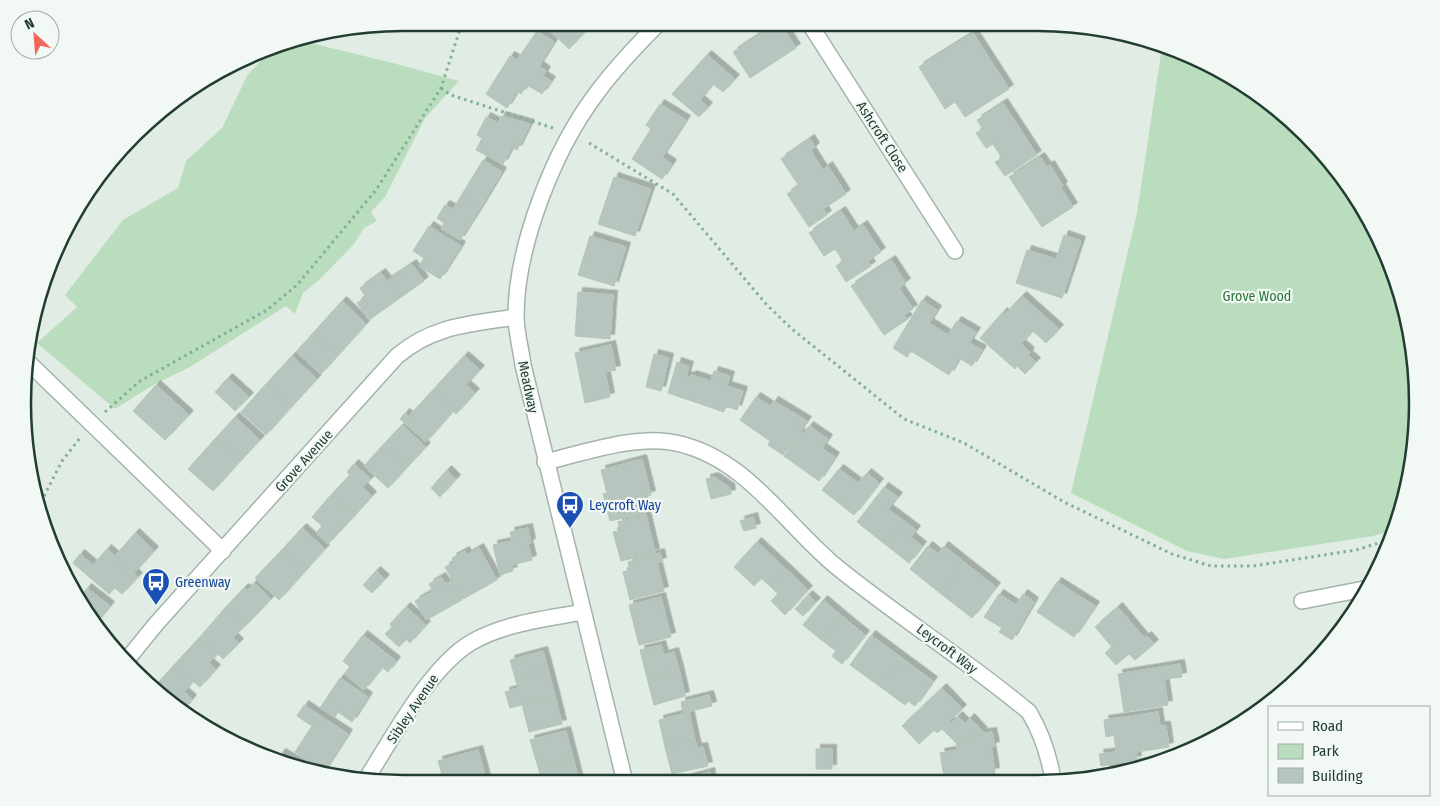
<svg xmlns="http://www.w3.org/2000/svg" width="1440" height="806" font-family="'Fira Sans Condensed',sans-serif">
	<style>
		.green { fill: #baddbe }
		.building { fill: #b6c6be; stroke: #b4c5bb; filter: url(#shadow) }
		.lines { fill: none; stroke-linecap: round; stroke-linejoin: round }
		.minor-casing { stroke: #a4b4ab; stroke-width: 18 }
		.path { stroke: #82af9a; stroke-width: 3; stroke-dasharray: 2.5 4; stroke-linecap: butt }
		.minor { stroke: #fff; stroke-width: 15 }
		.labels { text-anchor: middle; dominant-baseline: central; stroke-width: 4.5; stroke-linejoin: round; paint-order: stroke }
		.street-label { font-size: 14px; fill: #213c31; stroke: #f2f8f4 }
		.park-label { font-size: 14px; fill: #2c733c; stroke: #f2f8f4 }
		.transit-label { font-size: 14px; fill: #164399; stroke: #f2f8f4; text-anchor: start }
		.rim { fill: none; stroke: #213c31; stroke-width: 2.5 }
	</style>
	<defs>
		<filter id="shadow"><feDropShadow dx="4.5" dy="-4.5" stdDeviation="0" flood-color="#0004"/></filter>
	</defs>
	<rect width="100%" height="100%" fill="#e1ece5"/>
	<path class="green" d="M298,40L389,62L459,81L425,118L385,197L371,212L377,221L364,228L354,244L321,278L303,293L295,314L286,306L190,367L155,384L115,409L37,343L77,307L65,295L123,220L178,188L186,161L222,128L247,76L271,49L285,42Z
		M1162,47L1228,74L1288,117L1339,172L1378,235L1405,305L1407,321L1401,337L1410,335L1417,378L1414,453L1396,529L1373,536L1224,559L1187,551L1071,493L1137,213Z"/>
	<path class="building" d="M542,23H593L569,49Z
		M777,23H780L796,48L750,78L733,52Z
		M537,31L554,42L539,66L546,71L543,76L551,81L542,94L527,85L521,94L517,91L507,108L486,94L510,56L517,60Z
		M973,33L1009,89L965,117L955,102L945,109L919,67Z
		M707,55L735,79L723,92L713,84L700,100L708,107L699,117L672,94Z
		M1003,103L1037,155L1005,176L995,162L1002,158L993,144L986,148L976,133L983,129L977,120Z
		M660,104L686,120L662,157L672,164L662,179L632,159L651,129L646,125Z
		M501,116L530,124L517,150L512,147L503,164L476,150L482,138L477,135L486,117L498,123Z
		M810,139L815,147L811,151L823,170L828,166L846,194L823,209L827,215L809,227L787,194L799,186L781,159Z
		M1040,157L1047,167L1050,165L1063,186L1061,188L1073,207L1042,227L1009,177Z
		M483,160L502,172L481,207L461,196Z
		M614,177L651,189L635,236L598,224Z
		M461,196L481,207L460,240L441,229L444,223L437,218L445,205L453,209Z
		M841,211L854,231L863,225L881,252L868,261L871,266L846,282L836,266L843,261L835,249L824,256L809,233Z
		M429,226L461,246L440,279L419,266L424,258L413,251Z
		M1064,235L1081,241L1062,298L1016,283L1027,250L1056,259Z
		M590,236L626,247L614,286L578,275Z
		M891,260L906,283L899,288L913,309L904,315L908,319L884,335L851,286Z
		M412,264L424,281L400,298L387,281Z
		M381,273L400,298L369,320L357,303L366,297L360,288Z
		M578,292L613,295L610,339L575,336Z
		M1022,296L1059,329L1046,343L1033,331L1021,344L1030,352L1028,355L1036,362L1025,374L1017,366L1015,369L980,338L1003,312L1005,314Z
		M922,300L937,310L929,323L948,335L957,321L976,332L969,343L982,350L972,366L959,358L949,375L911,351L907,357L893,348Z
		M342,301L366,324L339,354L314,332Z
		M314,332L339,354L321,374L296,352Z
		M611,345L616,370L605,372L610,397L585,403L575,353Z
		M654,354L669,358L661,391L646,387Z
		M292,356L317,379L291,407L266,384Z
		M464,356L480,370L466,385L475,393L456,414L431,392Z
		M677,362L689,366L686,376L691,377V375L711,381L714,371L730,376L727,386L743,391L737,410L726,406L724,412L668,393Z
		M228,378L249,397L235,411L215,392Z
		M266,384L291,407L266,435L241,412Z
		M156,385L189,415L165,440L133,411Z
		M431,392L453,411L426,442L400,419L405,413L409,416Z
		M756,397L770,406L774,401L807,421L783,455L768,445L770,441L740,420Z
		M235,417L260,440L240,461L216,438Z
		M402,425L426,447L407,467L383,445Z
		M809,426L828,439L822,448L835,457L819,481L784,456L800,433L803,434Z
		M216,438L240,461L213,491L188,469Z
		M383,445L407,467L388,488L364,466Z
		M642,459L651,495L642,498L646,513L610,521L603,494L607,493L601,470Z
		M354,464L371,479L363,487L372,496L353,517L330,496L350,475L347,472Z
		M839,469L858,483L867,473L879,483L854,515L822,490Z
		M447,470L456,479L440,497L431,488Z
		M714,477L730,488L731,494L711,499L706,479Z
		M884,487L898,497L888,509L904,521L886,545L857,522Z
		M330,496L353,517L328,544L316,533L322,526L312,517Z
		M646,515L655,553L621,561L613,532L620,531L618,522Z
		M753,517L756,528L744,531L740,521Z
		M904,521L916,530L911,537L922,546L909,563L886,545Z
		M302,528L325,549L305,571L282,550Z
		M528,528L531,543L528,544L532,560L512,565L513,571L500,575L493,545L512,541L510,532Z
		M135,533L154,551L134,573L115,556Z
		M757,542L787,570L771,587L761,578L754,586L734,567Z
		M928,546L938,554L944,546L964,562L940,593L910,569Z
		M479,548L497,580L463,599L445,567L454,562L452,558L465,551L467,555Z
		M107,549L138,577L122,594L115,588L109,594L73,563L80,554L93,565Z
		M282,550L305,571L279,600L255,578Z
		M660,553L662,562L657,563L664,591L630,600L623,572L630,570L628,562Z
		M964,562L996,587L972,618L940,593Z
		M787,570L808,590L785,615L771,601L778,594L771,587Z
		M376,571L385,579L372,593L363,585Z
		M441,577L446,584L451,581L462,600L426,620L415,601L433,591L429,584Z
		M1057,582L1095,606L1074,637L1037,612Z
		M254,583L271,599L245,626L225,608L244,588L247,590Z
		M87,588L110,606L97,622L81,596Z
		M999,594L1016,605L1023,594L1034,602L1012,640L999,632L1002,628L984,617Z
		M808,595L816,602L803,616L795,609Z
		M661,597L671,637L639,645L629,605Z
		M823,600L843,617L824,642L803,625Z
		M406,607L426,625L410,643L406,639L399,647L385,634L392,627L390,624Z
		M1118,607L1144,638L1147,636L1154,644L1135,660L1129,654L1116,665L1105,653L1112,647L1095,627Z
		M225,608L245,626L233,637L239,643L223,659L200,637Z
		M843,617L865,635L842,664L832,656L836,651L824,642Z
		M363,635L396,661L388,672L382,667L364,690L344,674L350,667L343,661Z
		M871,635L903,659L882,688L850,665Z
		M200,637L218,654L209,663L216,669L200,687L174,665Z
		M661,645L664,655L674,652L679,670L647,678L640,650Z
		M543,651L548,669L515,678L510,660Z
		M903,659L933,681L915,706L908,701L905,705L882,688Z
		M1180,664L1182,677L1164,679L1168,705L1124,712L1118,674Z
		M174,665L193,681L184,692L192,699L184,709L156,685Z
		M548,669L555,696L510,708L505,692L518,688L515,678Z
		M679,670L685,696L654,705L647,678Z
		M340,678L368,697L352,722L338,712L335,717L320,708Z
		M942,688L962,709L949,722L951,723L958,716L965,723L970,718L983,732L957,744L942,729L937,733L934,730L919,744L902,726Z
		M709,695L712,706L683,713L681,702Z
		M555,696L562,724L529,732L522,704Z
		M304,705L348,734L324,771L295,752L312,726L297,716Z
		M689,712L695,740L665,747L659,720Z
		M1158,712L1160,726H1166L1169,747L1136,752L1137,760L1101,766L1099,754L1116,752L1114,735L1106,737L1104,720Z
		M566,731L573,758L538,767L530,740Z
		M992,732L995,746L991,747L995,772L989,773L990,781H966L965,777L960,778L959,773L944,776L940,753L957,750L956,745L978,734Z
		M695,740L697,748L703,747L708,766L672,774L665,747Z
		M816,749H832V769H816Z
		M478,750L486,779L472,782H452L450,777L443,778L438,761Z
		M281,753L315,772L304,770L277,759Z
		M573,758L579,782H542L538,767Z
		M1144,762V767L1105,776L1104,768Z
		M710,772L712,782H674Z"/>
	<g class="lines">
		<defs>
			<path id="minor" d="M809,23L955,251
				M30,364L223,551
				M545,462C583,453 637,434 676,443C747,458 785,525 838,568C900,618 968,661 1029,712C1042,734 1049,755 1053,780
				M1302,601L1369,588
				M126,661L156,624L397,356C434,325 471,324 516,317
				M365,781C392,739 430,666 472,642C505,623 546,619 583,612
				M625,782L523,365C521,349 516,332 516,316C516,246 554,150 596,94C615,68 636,46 659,23"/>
		</defs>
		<use href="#minor" class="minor-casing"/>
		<path class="path" d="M441,88L451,95L553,128
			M589,143L673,194L766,304L792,329L904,419L964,443L1064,502L1172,554L1211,566H1253L1356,550L1391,539
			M105,412L140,381L267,310L297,285L376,190L441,88L462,23
			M41,502L62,461L80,438"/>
		<use href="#minor" class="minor"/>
	</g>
	<defs>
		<symbol id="bus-pin" viewBox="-11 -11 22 30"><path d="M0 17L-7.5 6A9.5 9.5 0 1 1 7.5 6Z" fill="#1a4fb4" stroke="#f2f8f4"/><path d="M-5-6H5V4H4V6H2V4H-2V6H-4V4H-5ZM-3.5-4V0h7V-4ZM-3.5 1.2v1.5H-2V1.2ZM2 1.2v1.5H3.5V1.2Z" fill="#fff"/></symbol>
	</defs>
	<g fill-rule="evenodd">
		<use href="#bus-pin" x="554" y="489" width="32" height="43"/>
		<use href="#bus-pin" x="140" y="566" width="32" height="43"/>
	</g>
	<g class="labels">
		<g class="street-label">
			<text transform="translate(882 137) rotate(57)">Ashcroft Close</text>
			<text transform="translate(528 387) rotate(78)">Meadway</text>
			<text transform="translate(304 461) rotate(-48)">Grove Avenue</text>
			<text transform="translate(947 649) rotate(37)">Leycroft Way</text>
			<text transform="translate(413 709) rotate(-56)">Sibley Avenue</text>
		</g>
		<g class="park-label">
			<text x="1257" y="296">Grove Wood</text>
		</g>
		<g class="transit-label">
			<text x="589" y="505">Leycroft Way</text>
			<text x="175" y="582">Greenway</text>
		</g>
	</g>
	<path d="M0 0H1440V806H0ZM403 31H1037A372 372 0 0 1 1409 403V403A372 372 0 0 1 1037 775H403A372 372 0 0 1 31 403V403A372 372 0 0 1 403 31Z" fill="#f2f8f4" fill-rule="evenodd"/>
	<path class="rim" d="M403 31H1037A372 372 0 0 1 1409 403V403A372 372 0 0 1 1037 775H403A372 372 0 0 1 31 403V403A372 372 0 0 1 403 31Z"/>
	<rect x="1268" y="706" width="162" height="90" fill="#f2f8f4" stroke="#9eada6"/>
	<rect x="1278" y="722" width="25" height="8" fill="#ffffff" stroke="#9eada6"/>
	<text x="1312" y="731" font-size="15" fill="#213c31">Road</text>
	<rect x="1278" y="744" width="25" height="15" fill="#baddbe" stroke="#9eada6"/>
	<text x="1312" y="756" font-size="15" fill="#213c31">Park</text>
	<rect x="1278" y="768" width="25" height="15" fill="#b6c6be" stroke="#9eada6"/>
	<text x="1312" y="781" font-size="15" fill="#213c31">Building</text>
	<g transform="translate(35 35) rotate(334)"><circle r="24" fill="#f2f8f4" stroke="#9eada6"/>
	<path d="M0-4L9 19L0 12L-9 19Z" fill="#f1685a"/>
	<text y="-8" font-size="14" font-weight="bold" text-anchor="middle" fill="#213c31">N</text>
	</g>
</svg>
